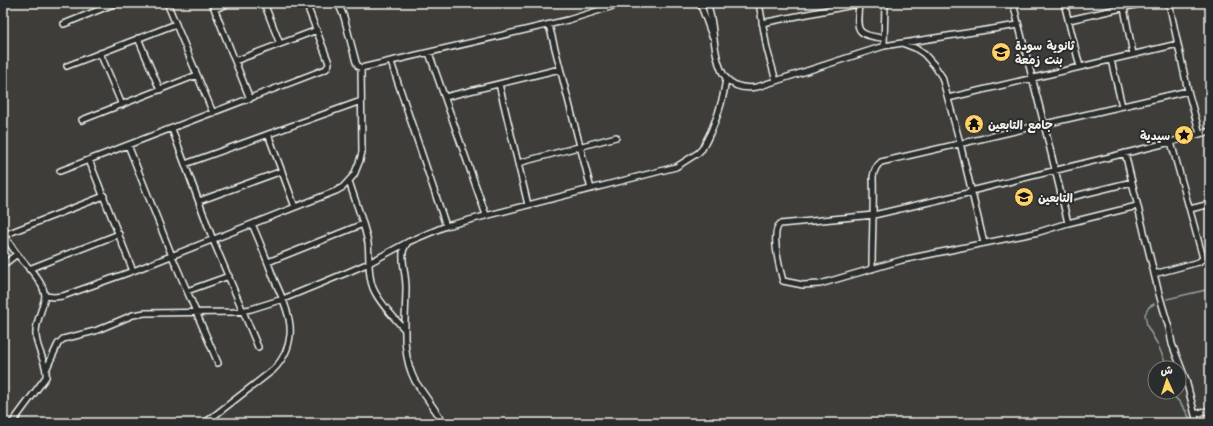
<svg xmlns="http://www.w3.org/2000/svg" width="1213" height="426" font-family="Mali,'Playpen Sans Arabic',sans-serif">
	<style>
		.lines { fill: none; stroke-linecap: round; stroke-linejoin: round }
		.stream { stroke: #93a0a4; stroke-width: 1.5 }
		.minor-casing { stroke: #f4f1e8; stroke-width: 8 }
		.minor { stroke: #2a2d2e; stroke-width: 5 }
		.labels { text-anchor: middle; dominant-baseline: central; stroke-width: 4; stroke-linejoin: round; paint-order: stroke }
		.poi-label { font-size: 12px; font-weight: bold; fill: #f4f1e8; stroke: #2a2d2e; text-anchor: start }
	</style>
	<rect width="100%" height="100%" fill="#3e3d39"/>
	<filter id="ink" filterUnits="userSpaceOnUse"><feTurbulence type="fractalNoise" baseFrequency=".025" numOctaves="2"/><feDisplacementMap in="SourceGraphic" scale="8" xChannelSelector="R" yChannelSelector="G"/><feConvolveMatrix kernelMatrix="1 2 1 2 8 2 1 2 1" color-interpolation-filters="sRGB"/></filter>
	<g filter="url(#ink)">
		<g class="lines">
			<path class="stream" d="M1167,299L1210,289
				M1154,304L1149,307L1145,314L1147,326L1158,345L1166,364L1171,368
				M1171,392V393C1180,402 1188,411 1191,423"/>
			<defs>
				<path id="minor" d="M167,3L213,113
					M212,3L250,99
					M264,3L280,44
					M338,3L344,17L356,62L358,66L361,68L568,20L623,3
					M700,3L712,36
					M708,3C709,10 711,17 712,24C714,39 716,66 726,78C734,87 745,89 757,87L884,46L902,43L915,48L924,54L934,65L942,77L960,143L984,243
					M759,3L767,49L776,81
					M859,3C857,29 854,35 883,38
					M1013,3L1044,124L1068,223
					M1064,3L1080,67
					M1169,3L1188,91L1200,134
					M1124,8L1133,54
					M215,9L230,3
					M1069,20L1144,3
					M762,23L863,3
					M64,24L116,3
					M549,25L591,189
					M138,38L160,90
					M903,43L1018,25
					M884,46L885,3
					M100,53L122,105
					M429,53L486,215
					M1111,60L1122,106
					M235,61L317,30
					M391,62L446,226
					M67,66L176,24
					M499,84L528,205
					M445,97L560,69
					M948,98L1178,44
					M82,120L197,75
					M172,129L213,240L258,347
					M268,134L295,207
					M128,145L172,256L218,363
					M1125,153L1159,294L1169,328L1172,344L1186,380L1197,423
					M89,160L133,271
					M518,163L616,137
					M185,164L361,101
					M60,171L326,69L328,66L329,63L306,3
					M349,181C355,201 364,222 368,243C370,258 367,274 373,288C379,303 395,318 405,330
					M971,191L1171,142L1210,131
					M972,192L874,215L780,224C770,232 780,270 783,281L803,285L820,284L902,260L1039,232L1068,223L1137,206
					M1063,199L1132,182
					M199,201L282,171
					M1190,209L1210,204
					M3,234C8,240 12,248 17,254C27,267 43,280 45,296C43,309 35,322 36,335C36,349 48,364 46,377L12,423
					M4,235L104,196
					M408,242C406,245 403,249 403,253C402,263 406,276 406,287C406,318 400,352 415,381L444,423
					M268,262L363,224
					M3,265L17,254
					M29,269L119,234
					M872,269C872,239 874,208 873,177C874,170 876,166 881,162L1188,91
					M1154,274L1199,262L1203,258L1171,142
					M187,291L229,276
					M45,296L54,297L63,296L133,271L336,191L343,187L354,175L360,160L362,152L361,68
					M46,370L58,344L63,339L95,331L133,315L145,313L234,312L251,309L283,299L346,273L369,263L408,242L446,226L676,167L698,153L702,149C715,126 723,104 726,79
					M1195,414L1210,410
					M205,423L273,370C283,360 289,349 290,335C292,317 281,295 274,279C267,260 260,242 252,224"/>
			</defs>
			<use href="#minor" class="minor-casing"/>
			<use href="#minor" class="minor"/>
		</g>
	</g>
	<defs>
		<symbol id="school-disc" viewBox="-11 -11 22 22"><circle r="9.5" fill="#ffd166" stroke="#2a2d2e"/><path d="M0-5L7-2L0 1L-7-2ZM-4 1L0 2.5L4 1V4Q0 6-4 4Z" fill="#111"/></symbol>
		<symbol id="temple-disc" viewBox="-11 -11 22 22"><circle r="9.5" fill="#ffd166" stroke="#2a2d2e"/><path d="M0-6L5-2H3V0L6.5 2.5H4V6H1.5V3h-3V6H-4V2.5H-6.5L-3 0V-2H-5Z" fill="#111"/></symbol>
		<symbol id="sight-disc" viewBox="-11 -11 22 22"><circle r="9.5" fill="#ffd166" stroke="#2a2d2e"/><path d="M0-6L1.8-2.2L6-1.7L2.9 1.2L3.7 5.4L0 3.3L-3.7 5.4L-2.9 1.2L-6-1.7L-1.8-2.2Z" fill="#111"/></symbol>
	</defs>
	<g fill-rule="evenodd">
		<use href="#school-disc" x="990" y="41" width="22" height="22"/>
		<use href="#temple-disc" x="963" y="113" width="22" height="22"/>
		<use href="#sight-disc" x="1173" y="124" width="22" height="22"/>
		<use href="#school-disc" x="1013" y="186" width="22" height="22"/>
	</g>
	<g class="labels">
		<g class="poi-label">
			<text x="1015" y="45">ثانوية سودة<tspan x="1015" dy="14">بنت زمعة</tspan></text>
			<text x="988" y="124">جامع التابعين</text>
			<text x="1170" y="135" text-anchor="end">سيدية</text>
			<text x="1038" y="197">التابعين</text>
		</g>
	</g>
	<rect width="1213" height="426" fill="none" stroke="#2a2d2e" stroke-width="16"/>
	<rect x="8" y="8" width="1197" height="410" fill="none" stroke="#f4f1e8" stroke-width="1.5" filter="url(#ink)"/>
	<g transform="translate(1167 380) rotate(357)"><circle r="19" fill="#2a2d2e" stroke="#7b7b78"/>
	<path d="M0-3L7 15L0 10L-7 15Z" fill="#ffd166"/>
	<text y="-6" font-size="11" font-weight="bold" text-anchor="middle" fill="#f4f1e8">ش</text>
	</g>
</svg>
